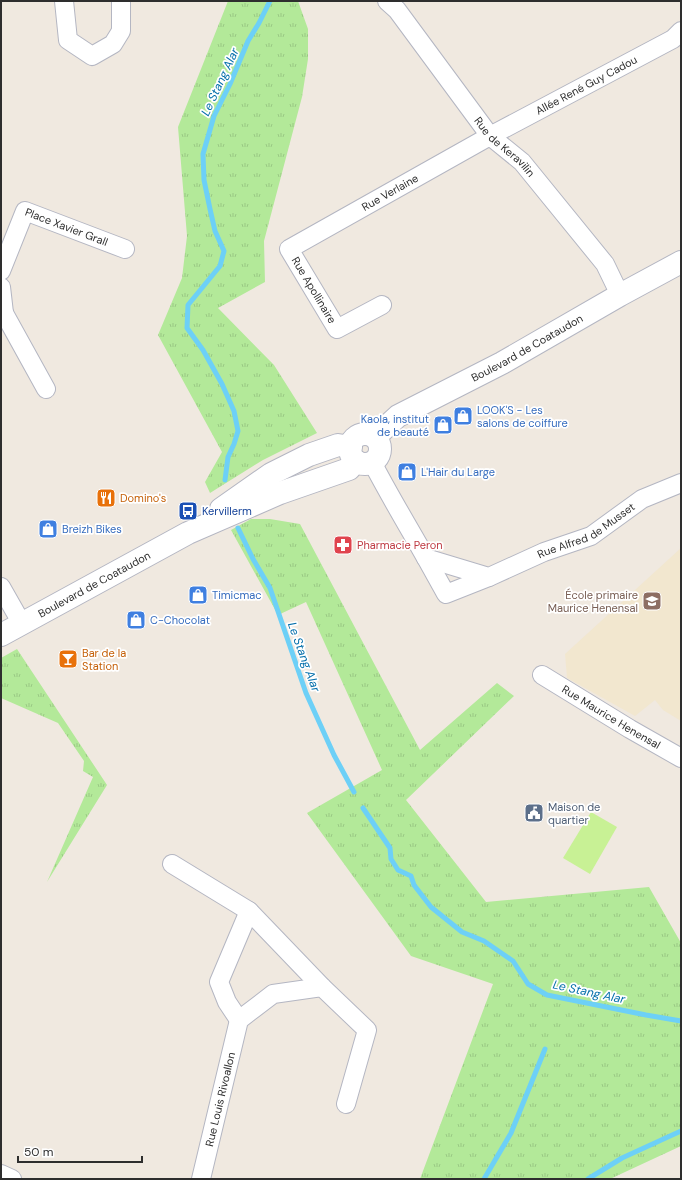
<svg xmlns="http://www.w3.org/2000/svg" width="682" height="1180" font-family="'DM Sans',sans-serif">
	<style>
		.education { fill: #f2e7cf }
		.grass { fill: url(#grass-tufts) }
		.pitch { fill: #c8f195 }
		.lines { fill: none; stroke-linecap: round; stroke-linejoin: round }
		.stream { stroke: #6dd0f7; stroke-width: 5 }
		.minor-casing { stroke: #b4b6c2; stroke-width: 20 }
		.secondary-casing { stroke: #b4b6c2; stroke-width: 24 }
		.minor { stroke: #fff; stroke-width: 18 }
		.secondary { stroke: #fff; stroke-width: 22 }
		.labels { text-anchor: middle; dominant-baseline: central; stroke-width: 3.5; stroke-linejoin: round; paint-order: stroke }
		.street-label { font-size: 11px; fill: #2e2e2e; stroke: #fff }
		.shop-label { font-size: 11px; fill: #366cbe; stroke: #fff; text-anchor: start }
		.food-label { font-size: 11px; fill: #c56008; stroke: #fff; text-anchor: start }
		.transit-label { font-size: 11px; fill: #164399; stroke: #fff; text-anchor: start }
		.health-label { font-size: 11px; fill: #be3a42; stroke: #fff; text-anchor: start }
		.education-label { font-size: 11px; fill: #785e54; stroke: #fff; text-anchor: end }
		.service-label { font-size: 11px; fill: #4e5e75; stroke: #fff; text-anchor: start }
		.water-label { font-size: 12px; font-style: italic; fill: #046fab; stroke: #fff }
	</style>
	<defs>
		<pattern id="grass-tufts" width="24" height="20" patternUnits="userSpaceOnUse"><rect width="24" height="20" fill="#b3e999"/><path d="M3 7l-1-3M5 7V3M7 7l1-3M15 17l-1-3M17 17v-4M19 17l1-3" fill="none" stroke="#9ac884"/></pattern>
	</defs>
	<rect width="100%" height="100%" fill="#f0e9e0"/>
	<path class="education" d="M681,548V721L663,710L655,700L635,716L567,678L565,654Z"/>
	<path class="grass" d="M228,1H298L308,29V59L302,97L264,241L265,282L218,308L274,365L317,433L263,460L210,493L205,482L222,452L158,335L182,278L187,236L178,127Z
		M251,519H270L300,524L420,750L497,683L514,696L406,800L486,902L649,887L681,943V1146L610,1179H420L493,984L411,956L307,813L382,770L306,602L278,615L231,530Z
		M17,649L107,785L47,882L93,777L83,771L84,761L58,723L1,698V658Z"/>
	<path class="pitch" d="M591,812L617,827L590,874L563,858Z"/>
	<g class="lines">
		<path class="stream" d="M225,480L228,457L234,444L238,431L234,411L222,384L203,350L187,328L188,305L220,266L224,251L215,231L210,209L204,180L203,154L214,116L230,84L248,41L259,23L270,1
			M238,528L253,559L270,588L306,693L334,755L354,792
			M363,808L390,848L391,859L398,870L411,876L414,885L431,907L462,932L484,941L513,961L528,984L547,995L646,1015L681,1021
			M484,1179L511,1133L545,1049
			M588,1179L622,1158L681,1131"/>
		<defs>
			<g id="minor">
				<path d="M64,1L68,40L92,56L113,44L121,31V1"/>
				<path id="s1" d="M387,1L397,10L490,136L522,162L605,264L620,295"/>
				<path id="s2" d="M1,271L25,211L125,249"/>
				<path d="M1,287L4,313L1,315"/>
				<path id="s3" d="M382,305L337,329L289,249L490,136L673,39L681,31"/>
				<path d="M4,313L46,389"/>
				<path id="s4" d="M372,462C389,495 408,526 426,558L489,577L544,552L591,536L642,499L681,483"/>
				<path d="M426,558L446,594L489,577"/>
				<path d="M1,587L22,624"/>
				<path id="s5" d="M542,675L630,729L681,758"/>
				<path d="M172,864L249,911"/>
				<path d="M239,1020L227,1002L219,982L249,911L322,987"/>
				<path d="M1,1174L12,1179"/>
				<path id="s6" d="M201,1179L239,1020L273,994L322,987L367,1030L346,1104"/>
			</g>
			<g id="secondary">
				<circle cx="365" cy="449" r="15"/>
				<path id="s7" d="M375,437L398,416L502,363L620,295L681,262"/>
				<path d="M221,509L271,474L309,455L338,445L351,447"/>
				<path id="s8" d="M1,635L188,533L280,493L349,469L356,461"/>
			</g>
		</defs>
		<use href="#minor" class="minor-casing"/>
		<use href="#secondary" class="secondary-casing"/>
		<use href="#minor" class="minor"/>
		<use href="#secondary" class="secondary"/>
	</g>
	<defs>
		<symbol id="shop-square" viewBox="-11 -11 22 22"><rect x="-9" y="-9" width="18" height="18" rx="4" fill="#3f7fe0" stroke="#fff"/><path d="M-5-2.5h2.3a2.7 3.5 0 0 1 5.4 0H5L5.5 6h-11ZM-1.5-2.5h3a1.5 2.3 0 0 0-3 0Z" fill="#fff"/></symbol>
		<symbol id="restaurant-square" viewBox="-11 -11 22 22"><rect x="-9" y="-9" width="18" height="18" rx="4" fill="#e8710a" stroke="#fff"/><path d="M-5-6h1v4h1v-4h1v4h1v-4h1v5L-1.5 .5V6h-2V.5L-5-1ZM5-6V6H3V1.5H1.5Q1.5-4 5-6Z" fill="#fff"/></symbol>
		<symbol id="bus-square" viewBox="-11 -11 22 22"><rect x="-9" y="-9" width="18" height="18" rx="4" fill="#1a4fb4" stroke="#fff"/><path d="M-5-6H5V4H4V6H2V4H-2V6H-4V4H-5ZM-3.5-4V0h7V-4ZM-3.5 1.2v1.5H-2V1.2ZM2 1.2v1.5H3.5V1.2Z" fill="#fff"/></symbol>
		<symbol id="pharmacy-square" viewBox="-11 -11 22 22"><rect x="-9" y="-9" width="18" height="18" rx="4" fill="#e0444e" stroke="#fff"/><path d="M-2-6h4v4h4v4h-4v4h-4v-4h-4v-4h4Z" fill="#fff"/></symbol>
		<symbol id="school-square" viewBox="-11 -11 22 22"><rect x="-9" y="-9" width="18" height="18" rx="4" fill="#8d6e63" stroke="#fff"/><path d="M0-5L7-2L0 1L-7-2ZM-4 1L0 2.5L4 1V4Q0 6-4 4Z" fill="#fff"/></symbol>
		<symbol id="bar-square" viewBox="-11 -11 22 22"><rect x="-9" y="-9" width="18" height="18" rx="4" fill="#e8710a" stroke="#fff"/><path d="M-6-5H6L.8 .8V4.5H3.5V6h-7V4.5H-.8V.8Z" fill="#fff"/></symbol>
		<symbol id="civic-square" viewBox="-11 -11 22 22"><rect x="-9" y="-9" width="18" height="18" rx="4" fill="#5c6f8a" stroke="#fff"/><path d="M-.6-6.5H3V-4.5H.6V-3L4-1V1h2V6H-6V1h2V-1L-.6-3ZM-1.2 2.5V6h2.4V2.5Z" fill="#fff"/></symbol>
	</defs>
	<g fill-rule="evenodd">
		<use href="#shop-square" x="452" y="405" width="22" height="22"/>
		<use href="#shop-square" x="432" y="414" width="22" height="22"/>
		<use href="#shop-square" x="396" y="461" width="22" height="22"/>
		<use href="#restaurant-square" x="95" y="487" width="22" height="22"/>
		<use href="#bus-square" x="177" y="500" width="22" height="22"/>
		<use href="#shop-square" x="37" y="518" width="22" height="22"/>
		<use href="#pharmacy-square" x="332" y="534" width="22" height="22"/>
		<use href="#shop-square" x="187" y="584" width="22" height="22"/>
		<use href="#school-square" x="641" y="590" width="22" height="22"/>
		<use href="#shop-square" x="125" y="609" width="22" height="22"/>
		<use href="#bar-square" x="57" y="648" width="22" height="22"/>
		<use href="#civic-square" x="523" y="802" width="22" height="22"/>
	</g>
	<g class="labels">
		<g class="street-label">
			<text stroke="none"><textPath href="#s3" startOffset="484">Allée René Guy Cadou</textPath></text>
			<text stroke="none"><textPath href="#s1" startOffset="188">Rue de Keravilin</textPath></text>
			<text stroke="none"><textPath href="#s3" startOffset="260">Rue Verlaine</textPath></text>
			<text stroke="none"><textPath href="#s2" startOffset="109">Place Xavier Grall</textPath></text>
			<text transform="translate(314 290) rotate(59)">Rue Apollinaire</text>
			<text stroke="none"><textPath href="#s7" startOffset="177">Boulevard de Coataudon</textPath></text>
			<text stroke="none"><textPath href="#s4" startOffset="284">Rue Alfred de Musset</textPath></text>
			<text stroke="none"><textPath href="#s8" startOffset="106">Boulevard de Coataudon</textPath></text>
			<text stroke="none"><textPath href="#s5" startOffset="81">Rue Maurice Henensal</textPath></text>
			<text stroke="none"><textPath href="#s6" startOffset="82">Rue Louis Rivoallon</textPath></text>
		</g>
		<g class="shop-label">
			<text x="477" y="410">LOOK'S - Les<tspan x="477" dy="13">salons de coiffure</tspan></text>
			<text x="429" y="419" text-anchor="end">Kaola, institut<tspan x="429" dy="13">de beauté</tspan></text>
			<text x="421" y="472">L'Hair du Large</text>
			<text x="62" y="529">Breizh Bikes</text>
			<text x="212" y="595">Timicmac</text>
			<text x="150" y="620">C-Chocolat</text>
		</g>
		<g class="food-label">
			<text x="120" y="498">Domino's</text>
			<text x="82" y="653">Bar de la<tspan x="82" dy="13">Station</tspan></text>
		</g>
		<g class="transit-label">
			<text x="202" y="511">Kervillerm</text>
		</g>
		<g class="health-label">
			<text x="357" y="545">Pharmacie Peron</text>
		</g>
		<g class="education-label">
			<text x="638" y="595">École primaire<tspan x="638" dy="13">Maurice Henensal</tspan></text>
		</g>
		<g class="service-label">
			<text x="548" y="807">Maison de<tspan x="548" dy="13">quartier</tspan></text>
		</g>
		<g class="water-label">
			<text transform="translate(220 82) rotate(-65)">Le Stang Alar</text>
			<text transform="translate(304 657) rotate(70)">Le Stang Alar</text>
			<text transform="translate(589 992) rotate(12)">Le Stang Alar</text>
		</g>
	</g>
	<rect width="682" height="1180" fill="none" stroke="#2e2e2e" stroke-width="4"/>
	<path d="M18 1156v6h124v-6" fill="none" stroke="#2e2e2e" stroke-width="2"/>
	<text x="24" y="1156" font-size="12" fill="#2e2e2e" stroke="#ffffff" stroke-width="3" paint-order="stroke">50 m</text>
</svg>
